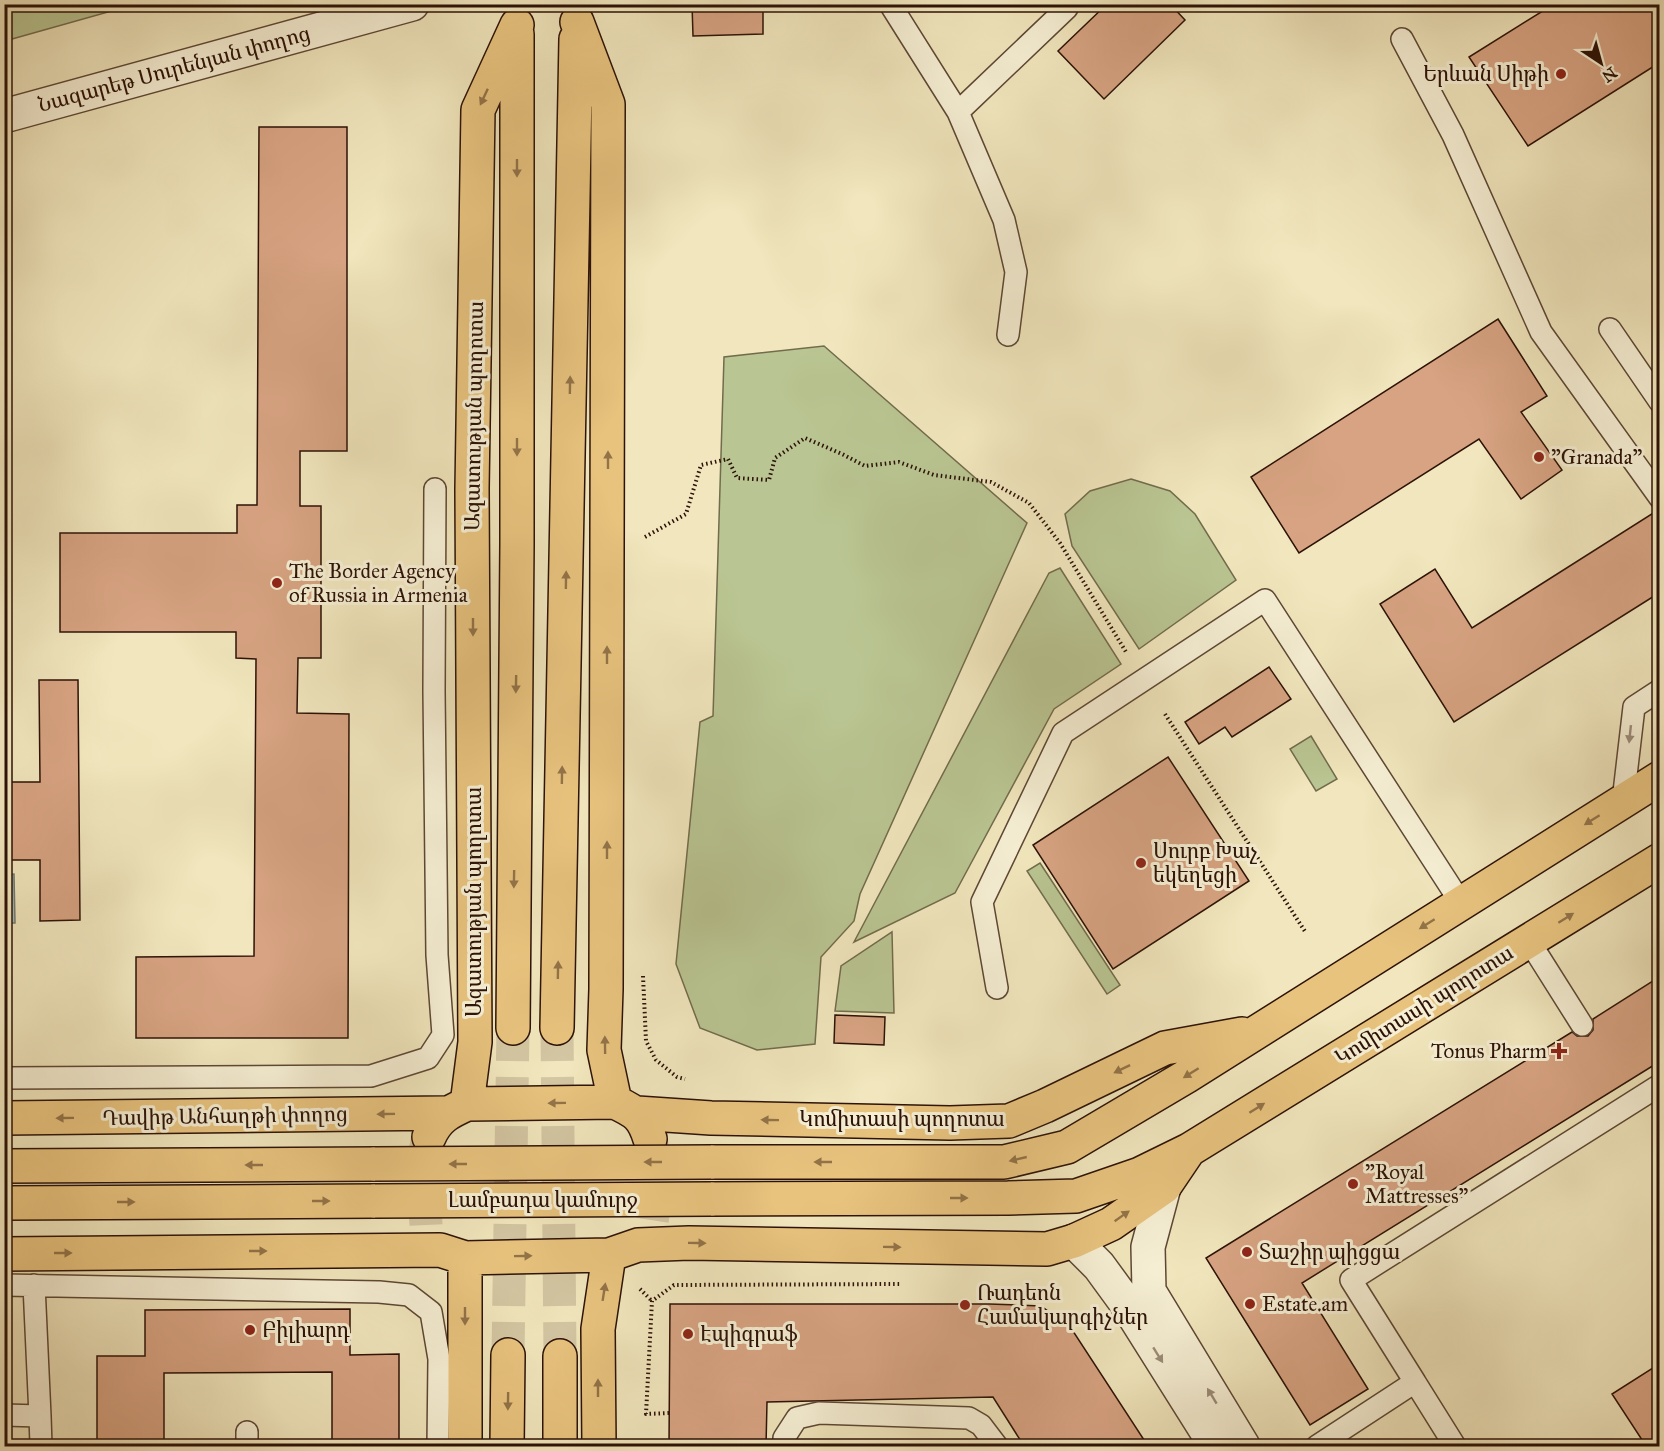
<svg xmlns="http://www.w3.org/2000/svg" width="1664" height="1451" font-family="'IM FELL Great Primer','Noto Serif Armenian',serif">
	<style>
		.green { fill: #b9c592; stroke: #726c4c; stroke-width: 1.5 }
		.water { fill: #9ebdba; stroke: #707972; stroke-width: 1.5 }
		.building { fill: #d7a382; stroke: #2c1207; stroke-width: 1.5 }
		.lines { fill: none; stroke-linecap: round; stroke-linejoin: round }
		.primary-tunnel { stroke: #d3c6a2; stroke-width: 33; stroke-dasharray: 33 16; stroke-linecap: butt }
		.service-casing { stroke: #5d4734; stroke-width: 24 }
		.minor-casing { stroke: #5d4734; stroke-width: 36 }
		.tertiary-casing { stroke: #5d4734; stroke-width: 36 }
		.primary-casing { stroke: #2c1207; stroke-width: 36 }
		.path { stroke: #2c1207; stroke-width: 4; stroke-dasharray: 1.5 3; stroke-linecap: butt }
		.service { stroke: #f6efd4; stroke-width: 21 }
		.minor { stroke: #f6efd4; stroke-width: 33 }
		.tertiary { stroke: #f6efd4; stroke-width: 33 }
		.primary { stroke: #e8c37e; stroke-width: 33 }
		.primary-bridge-casing { stroke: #2c1207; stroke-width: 36; stroke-linecap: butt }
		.primary-bridge { stroke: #e8c37e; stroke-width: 33 }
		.oneway { fill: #937348 }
		.oneway2 { fill: #9b8c78 }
		.poi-dot { fill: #8f2418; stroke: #f6efd4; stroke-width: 2 }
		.labels { text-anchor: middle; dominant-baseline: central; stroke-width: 6; stroke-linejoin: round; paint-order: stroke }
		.street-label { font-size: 21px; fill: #2c1207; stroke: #f6efd4 }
		.poi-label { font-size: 21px; fill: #2c1207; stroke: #f6efd4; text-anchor: start }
	</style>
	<rect width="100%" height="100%" fill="#f1e6bd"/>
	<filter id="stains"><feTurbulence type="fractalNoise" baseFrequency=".00333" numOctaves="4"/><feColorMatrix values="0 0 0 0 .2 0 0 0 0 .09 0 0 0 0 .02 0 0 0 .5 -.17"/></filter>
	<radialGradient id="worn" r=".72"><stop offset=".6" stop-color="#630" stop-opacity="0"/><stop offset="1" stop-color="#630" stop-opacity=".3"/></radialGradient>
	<path class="green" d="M5,4H133V5L5,41Z
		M824,346L1027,523L860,894L854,921L821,957L815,1044L757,1050L700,1028L676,964L700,722L713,716L724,357Z
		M1131,479L1170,491L1195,514L1236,580L1139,649L1072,546L1065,514L1090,491Z
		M1060,568L1121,664L1054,709L955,893L854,942L1049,573Z
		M1311,736L1337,779L1316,791L1290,749Z
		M1040,863L1120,985L1107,994L1027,871Z
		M892,932L894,1013L835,1011L841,966Z"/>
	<path class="water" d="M14,874L15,923H5V875Z"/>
	<path class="building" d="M692,4H763V34L693,36Z
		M1107,4H1170L1185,20L1104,99L1058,51Z
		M1554,4H1659V63L1528,146L1469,57Z
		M259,127H347V451H300V506H321V658H298L297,713L349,714L348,1038H136V957L254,956L256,659L236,658V632H60V533H237V505H257Z
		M1498,319L1547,396L1521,412L1562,470L1521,499L1479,439L1299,553L1251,477Z
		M1658,510H1659V593L1454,722L1380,604L1435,569L1472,628Z
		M1269,667L1291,699L1232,737L1225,727L1199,744L1185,722Z
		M39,680H78L80,920L40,921V860H4V782H40Z
		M1168,757L1249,881L1113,969L1033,845Z
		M1659,977V1062L1302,1283L1368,1389L1310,1425L1206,1258L1572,1032L1577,1036H1588L1593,1030V1019Z
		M835,1015L885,1017L884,1045L834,1043Z
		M670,1304H989L1041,1306L1071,1328L1148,1446H1024L993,1397L767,1402L766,1446H669Z
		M350,1309V1355L399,1354V1446H332V1372L164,1373V1446H97V1356H145V1310Z
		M1659,1364V1446H1646L1612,1394Z"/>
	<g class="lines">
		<path class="primary-tunnel" d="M557,1028L560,1356
			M650,1139C659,1164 656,1196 652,1222
			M426,1225C425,1199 419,1160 429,1137
			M508,1355L513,1028"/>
		<defs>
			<path id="service" d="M890,4L958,112L1004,220L1016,272L1008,335
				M1402,39L1453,135L1541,332L1660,498
				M958,112L1067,8
				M1610,329L1660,402
				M1623,801L1634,707L1660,690
				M1529,941L1582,1025
				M997,988L982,902L1063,733L1265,600L1461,903
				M4,1078L371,1076L428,1058L443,1035L437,955L434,691L435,489
				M4,1285L379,1292L409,1295L431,1312L439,1359L438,1446
				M34,1285L40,1416
				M1415,1382L1455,1446
				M4,1415L40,1416L41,1446
				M247,1432V1446
				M784,1446V1438L797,1418L819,1413L969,1418L981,1425L997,1446
				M1317,1446L1415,1382L1351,1280L1660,1085"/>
			<path id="minor" d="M4,116L412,4"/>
			<path id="tertiary" d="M1164,1187L1148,1247L1149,1291L1243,1446
				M1074,1241L1099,1266L1126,1303L1216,1446"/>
			<path id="primary" d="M577,22L608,104L606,989L604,1050L615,1102
				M513,1028L517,544V34
				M557,1028L576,39
				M467,1104L475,1042L472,489L478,110L517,25
				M637,1113L711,1118L950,1123L1009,1121L1045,1106L1165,1048L1242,1034
				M4,1118L445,1113
				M429,1137C437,1118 449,1112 467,1104L615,1102C636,1112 643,1116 650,1139
				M711,1162H1004L1067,1147L1187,1076L1660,778
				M4,1166L375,1164
				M711,1199L1008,1198L1076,1196L1140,1174L1189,1150L1660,860
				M4,1203L375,1201
				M4,1254L440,1250L465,1258L609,1255L638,1245L689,1243L1047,1249L1074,1241L1111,1224L1164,1187L1189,1150
				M465,1258V1446
				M507,1446L508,1355
				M560,1446V1356
				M599,1446L598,1329L609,1255"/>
		</defs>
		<use href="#service" class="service-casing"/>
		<use href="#minor" class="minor-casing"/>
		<use href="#tertiary" class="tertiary-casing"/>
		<use href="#primary" class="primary-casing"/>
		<path class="path" d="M645,537L686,514L701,465L728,459L737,478L769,480L775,458L805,438L842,454L865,466L899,462L934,475L991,482L1029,503L1060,543L1126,652
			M1165,714L1306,933
			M643,976L646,1041L656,1060L677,1077L685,1079
			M640,1289L652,1301
			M669,1413L646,1414L652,1301L674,1285L901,1284"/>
		<use href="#service" class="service"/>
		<use href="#minor" class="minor"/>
		<use href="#tertiary" class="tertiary"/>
		<use href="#primary" class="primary"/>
		<defs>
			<path id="primary-bridge" d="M375,1164L711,1162
				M375,1201L711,1199"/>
		</defs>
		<use href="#primary-bridge" class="primary-bridge-casing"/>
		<use href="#primary-bridge" class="primary-bridge"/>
	</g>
	<defs><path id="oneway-solid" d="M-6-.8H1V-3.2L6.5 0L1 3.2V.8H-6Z" transform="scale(1.5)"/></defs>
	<g class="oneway">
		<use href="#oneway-solid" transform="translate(484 97) rotate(115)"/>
		<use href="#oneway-solid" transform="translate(517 168) rotate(90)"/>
		<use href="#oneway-solid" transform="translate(570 385) rotate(-89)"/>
		<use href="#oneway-solid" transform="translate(517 447) rotate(90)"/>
		<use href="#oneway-solid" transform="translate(608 460) rotate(-90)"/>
		<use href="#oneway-solid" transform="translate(566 580) rotate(-89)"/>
		<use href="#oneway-solid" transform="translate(473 627) rotate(90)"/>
		<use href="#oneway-solid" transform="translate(607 655) rotate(-90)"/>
		<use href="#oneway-solid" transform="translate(516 684) rotate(91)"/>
		<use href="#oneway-solid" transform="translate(562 775) rotate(-89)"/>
		<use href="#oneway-solid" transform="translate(1592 820) rotate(148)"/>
		<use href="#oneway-solid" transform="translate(607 850) rotate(-90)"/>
		<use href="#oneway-solid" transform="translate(514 879) rotate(91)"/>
		<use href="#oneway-solid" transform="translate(1566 918) rotate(-32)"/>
		<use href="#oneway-solid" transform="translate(1427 924) rotate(148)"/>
		<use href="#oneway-solid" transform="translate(558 970) rotate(-89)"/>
		<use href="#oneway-solid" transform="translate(605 1045) rotate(-91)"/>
		<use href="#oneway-solid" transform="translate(1122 1069) rotate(154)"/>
		<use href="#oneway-solid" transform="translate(1191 1073) rotate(148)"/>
		<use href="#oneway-solid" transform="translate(557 1103) rotate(179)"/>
		<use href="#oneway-solid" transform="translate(1257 1108) rotate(-32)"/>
		<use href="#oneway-solid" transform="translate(386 1114) rotate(179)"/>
		<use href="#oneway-solid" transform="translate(65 1118) rotate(179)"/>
		<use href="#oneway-solid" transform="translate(770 1120) rotate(-179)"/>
		<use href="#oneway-solid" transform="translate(1018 1159) rotate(167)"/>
		<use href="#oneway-solid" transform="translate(653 1162) rotate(180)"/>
		<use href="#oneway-solid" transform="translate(823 1162) rotate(-180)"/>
		<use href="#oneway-solid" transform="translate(458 1164) rotate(180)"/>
		<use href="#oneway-solid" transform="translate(254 1165) rotate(180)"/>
		<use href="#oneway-solid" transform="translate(959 1198)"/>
		<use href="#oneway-solid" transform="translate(321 1201)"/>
		<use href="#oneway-solid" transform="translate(126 1202)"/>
		<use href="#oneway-solid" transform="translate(1122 1216) rotate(-35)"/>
		<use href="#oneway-solid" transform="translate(697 1243) rotate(1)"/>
		<use href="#oneway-solid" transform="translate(892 1247) rotate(1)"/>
		<use href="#oneway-solid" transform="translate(258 1251)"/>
		<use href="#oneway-solid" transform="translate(63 1253)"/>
		<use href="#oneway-solid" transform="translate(523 1256) rotate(-1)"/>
		<use href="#oneway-solid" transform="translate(604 1292) rotate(-81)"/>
		<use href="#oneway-solid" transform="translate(465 1316) rotate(90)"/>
		<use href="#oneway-solid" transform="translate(598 1388) rotate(-90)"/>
		<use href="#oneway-solid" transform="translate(508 1401) rotate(91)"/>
	</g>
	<g class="oneway2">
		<use href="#oneway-solid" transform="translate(1630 734) rotate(96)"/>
		<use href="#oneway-solid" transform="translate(1158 1355) rotate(58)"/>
		<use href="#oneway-solid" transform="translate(1212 1396) rotate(-121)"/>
	</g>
	<g class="poi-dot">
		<circle cx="1561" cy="74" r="6"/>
		<circle cx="1539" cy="457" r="6"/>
		<circle cx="277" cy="583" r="6"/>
		<circle cx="1141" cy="863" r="6"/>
		<path d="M1556 1042h6v6h6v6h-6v6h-6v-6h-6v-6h6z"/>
		<circle cx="1353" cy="1184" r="6"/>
		<circle cx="1247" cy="1252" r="6"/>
		<circle cx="1250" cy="1304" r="6"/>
		<circle cx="965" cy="1305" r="6"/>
		<circle cx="250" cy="1330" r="6"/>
		<circle cx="688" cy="1334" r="6"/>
	</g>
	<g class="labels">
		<g class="street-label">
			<text transform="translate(174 69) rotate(-15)">Նազարեթ Սուրենյան փողոց</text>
			<text transform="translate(474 416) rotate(-89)">Ազատության պողոտա</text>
			<text transform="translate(474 902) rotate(-90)">Ազատության պողոտա</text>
			<text transform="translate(1424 1005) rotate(-32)">Կոմիտասի պողոտա</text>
			<text transform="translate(225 1116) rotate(-1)">Դավիթ Անհաղթի փողոց</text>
			<text x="902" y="1119">Կոմիտասի պողոտա</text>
			<text x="543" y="1200">Լամբադա կամուրջ</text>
		</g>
		<g class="poi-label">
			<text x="1549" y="74" text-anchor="end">Երևան Սիթի</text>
			<text x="1551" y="457">"Granada"</text>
			<text x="289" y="571">The Border Agency<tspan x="289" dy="24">of Russia in Armenia</tspan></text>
			<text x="1153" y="851">Սուրբ Խաչ<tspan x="1153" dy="24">եկեղեցի</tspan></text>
			<text x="1547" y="1051" text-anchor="end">Tonus Pharm</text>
			<text x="1365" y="1172">"Royal<tspan x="1365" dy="24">Mattresses"</tspan></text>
			<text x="1259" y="1252">Տաշիր պիցցա</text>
			<text x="977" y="1293">Ռադեոն<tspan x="977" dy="24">Համակարգիչներ</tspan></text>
			<text x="1262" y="1304">Estate.am</text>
			<text x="262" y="1330">Բիլիարդ</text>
			<text x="700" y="1334">Էպիգրաֆ</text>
		</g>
	</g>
	<rect width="1664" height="1451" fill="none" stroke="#f1e6bd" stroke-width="24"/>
	<rect x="6" y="6" width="1652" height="1439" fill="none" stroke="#2c1207" stroke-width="3"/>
	<rect x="12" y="12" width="1640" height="1427" fill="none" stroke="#2c1207" stroke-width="1.5"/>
	<g transform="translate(1601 63) rotate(144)" stroke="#f6efd4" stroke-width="4.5" paint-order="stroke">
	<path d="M0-4.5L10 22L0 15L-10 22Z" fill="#2c1207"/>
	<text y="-9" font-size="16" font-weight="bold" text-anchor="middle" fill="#2c1207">N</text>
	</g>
	<rect width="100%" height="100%" filter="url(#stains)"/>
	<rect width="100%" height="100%" fill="url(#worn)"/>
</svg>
